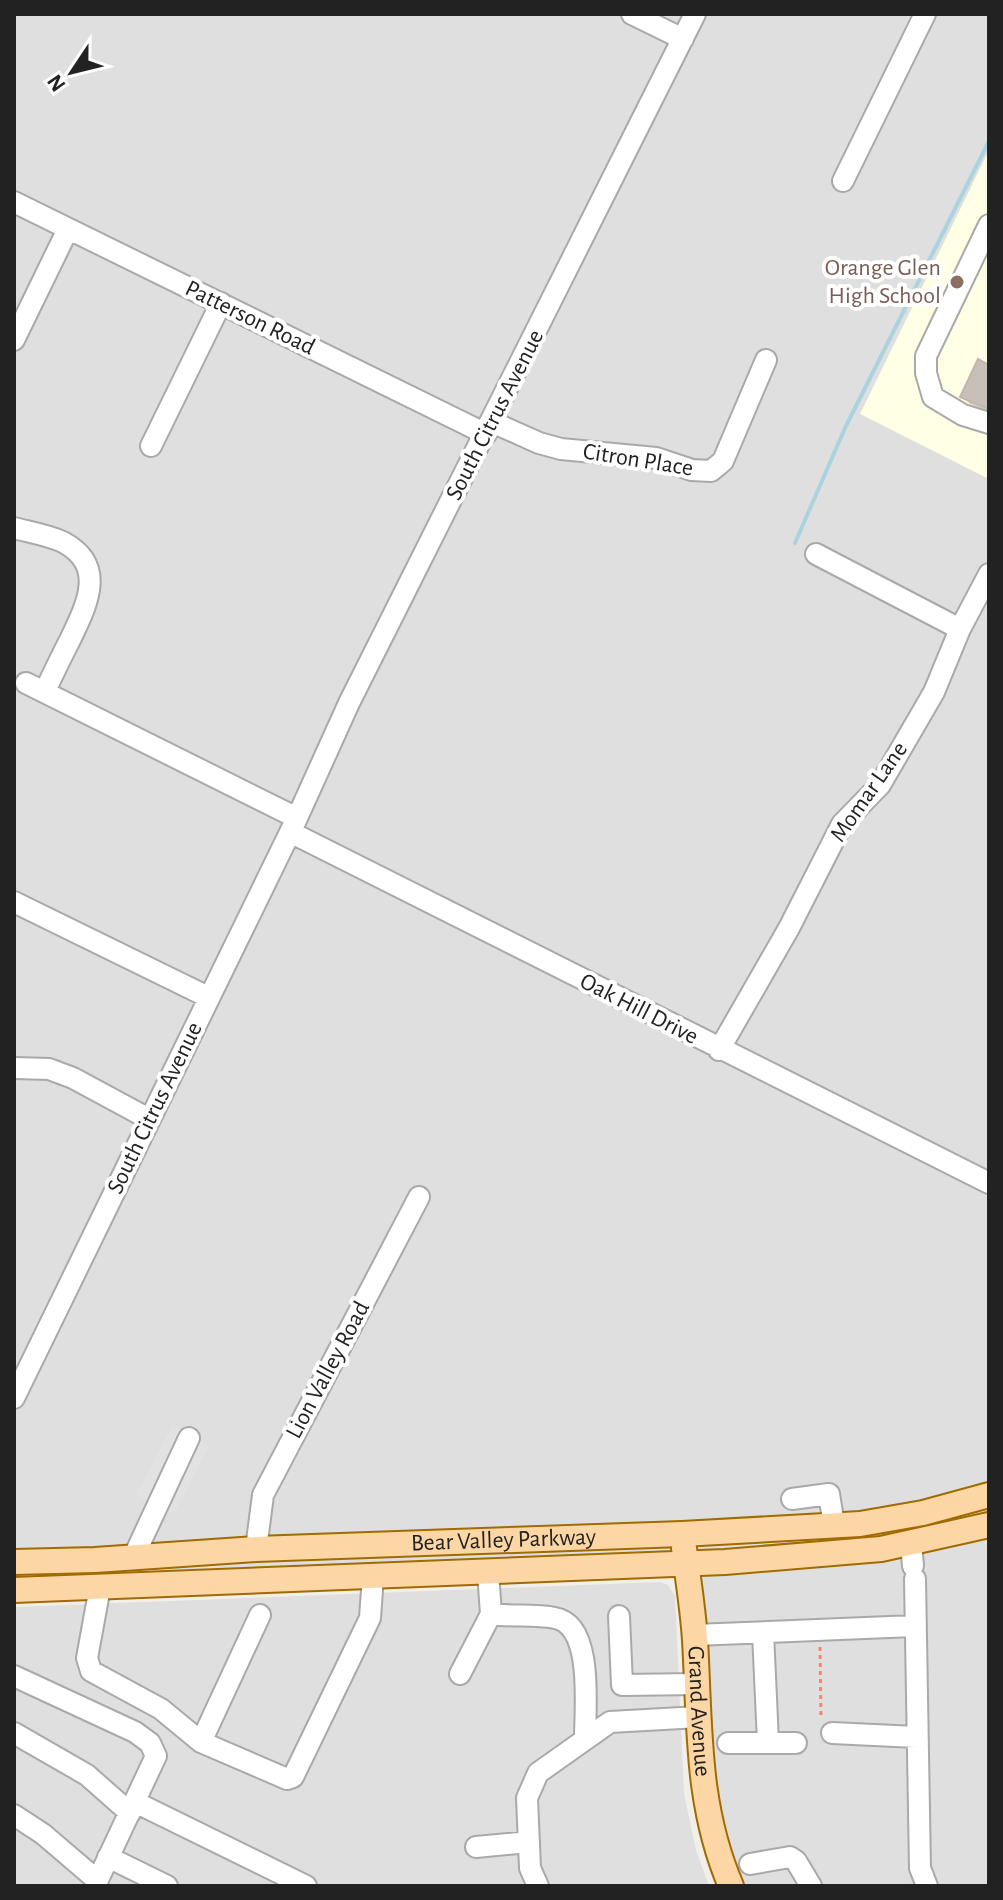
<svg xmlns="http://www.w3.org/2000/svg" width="1003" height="1900" font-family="'Alegreya Sans',sans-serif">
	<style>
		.residential { fill: #e0dfdf }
		.education { fill: #ffffe5 }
		.parking { fill: #e2e2e2 }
		.shadow { fill: #0003 }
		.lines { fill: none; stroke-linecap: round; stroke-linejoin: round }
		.stream { stroke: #aad3df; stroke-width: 4 }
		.building { fill: #c7bfb8; stroke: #c4b6ab; stroke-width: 2 }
		.minor-casing { stroke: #a9a9a9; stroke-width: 24 }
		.major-casing { stroke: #a06b00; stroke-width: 28 }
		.path { stroke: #fa8072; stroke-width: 3; stroke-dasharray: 4 4; stroke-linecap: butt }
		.minor { stroke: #fff; stroke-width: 20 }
		.major { stroke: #fcd6a4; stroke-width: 24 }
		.education-dot { fill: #8d6e63; stroke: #fff; stroke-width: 3 }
		.labels { text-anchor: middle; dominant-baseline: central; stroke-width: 8; stroke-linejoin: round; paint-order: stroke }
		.education-label { font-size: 24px; fill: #785e54; stroke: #fff; text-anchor: end }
		.street-label { font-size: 24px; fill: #222; stroke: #fff }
	</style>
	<rect width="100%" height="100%" fill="#f2efe9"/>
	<path class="residential" d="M14,14H989V1886H731L722,1865L684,1551L14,1576Z
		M660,1582L668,1585L675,1596L684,1794L696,1850L709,1886H14V1607Z"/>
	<path class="education" d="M989,150V479L860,414Z"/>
	<path class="parking" d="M172,1426L209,1446L174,1514L136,1495Z"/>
	<path class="shadow" d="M989,367V412L970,404L962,397Z"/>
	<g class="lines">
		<path class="stream" d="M795,543L845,428L989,141"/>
	</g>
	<path class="building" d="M978,359L989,365V409L960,397Z"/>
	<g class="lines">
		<defs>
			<path id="minor" d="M632,14L683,39
				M843,181L925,14
				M14,202L486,434
				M989,225L926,356V373L933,397L963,415L989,423
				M14,340L68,229
				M492,422L539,443L561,449L656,458L692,470L711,471L723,461L766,360
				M151,446L221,303
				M14,528C29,532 48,535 63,542C108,566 86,606 70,640C61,657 53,674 45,691
				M816,554L960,629
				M26,683L297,818
				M290,832L989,1183
				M14,902L208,997
				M719,1050L789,928L842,824L880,785L934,692L960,629L989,574
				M14,1068L49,1069L73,1078L149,1119
				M14,1398L297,818L349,703L695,14
				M792,1499L829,1494L834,1525
				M911,1543L913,1566
				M256,1549L263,1495L419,1197
				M133,1558L189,1438
				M915,1579L920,1868L927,1886
				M100,1587L87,1658L91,1671L161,1709L201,1742L287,1779L293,1777L370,1618L373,1576
				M491,1614C512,1617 534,1614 555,1618C594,1625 585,1708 585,1738
				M619,1616L622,1685L697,1684
				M763,1633L768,1742
				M694,1635L914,1626
				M460,1674L491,1614L488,1572
				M14,1676L135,1732L150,1743L156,1756L95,1886
				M14,1733L87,1775L130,1813
				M832,1733L916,1737
				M201,1742L260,1615
				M728,1743H796
				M135,1802L306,1886
				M14,1815L43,1834L98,1881
				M476,1847L529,1842
				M108,1857L167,1886
				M750,1864L790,1857L796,1861L811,1886
				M538,1886L530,1868L527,1798L538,1773L610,1722L699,1717"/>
			<g id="major">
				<path id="s1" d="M684,1548C688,1579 693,1609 695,1640C700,1725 696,1805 731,1886"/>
				<path id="s2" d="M14,1562L95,1560L256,1549L682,1534L860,1524L923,1513L989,1495"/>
				<path d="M14,1590L725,1562L881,1549L989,1525"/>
			</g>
		</defs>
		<use href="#minor" class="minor-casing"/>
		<use href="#major" class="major-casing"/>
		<path class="path" d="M820,1647L821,1719"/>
		<use href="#minor" class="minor"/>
		<use href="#major" class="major"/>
	</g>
	<circle class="education-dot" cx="957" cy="282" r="8"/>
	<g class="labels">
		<g class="education-label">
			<text x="941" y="268">Orange Glen<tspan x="941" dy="28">High School</tspan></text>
		</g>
		<g class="street-label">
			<text transform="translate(250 318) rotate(26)">Patterson Road</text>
			<text transform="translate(495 415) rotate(-63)">South Citrus Avenue</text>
			<text transform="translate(638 460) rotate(9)">Citron Place</text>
			<text transform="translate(869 792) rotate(-55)">Momar Lane</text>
			<text transform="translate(639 1009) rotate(27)">Oak Hill Drive</text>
			<text transform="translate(155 1108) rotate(-64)">South Citrus Avenue</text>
			<text transform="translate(328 1370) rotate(-62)">Lion Valley Road</text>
			<text stroke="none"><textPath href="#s2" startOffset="490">Bear Valley Parkway</textPath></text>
			<text stroke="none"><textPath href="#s1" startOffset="164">Grand Avenue</textPath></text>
		</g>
	</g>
	<rect width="1003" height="1900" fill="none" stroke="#222222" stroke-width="32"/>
	<g transform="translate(72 72) rotate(235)" stroke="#ffffff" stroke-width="6" paint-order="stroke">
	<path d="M0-6L14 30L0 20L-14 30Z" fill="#222222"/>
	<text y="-12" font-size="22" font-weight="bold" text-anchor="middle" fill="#222222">N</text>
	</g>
</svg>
